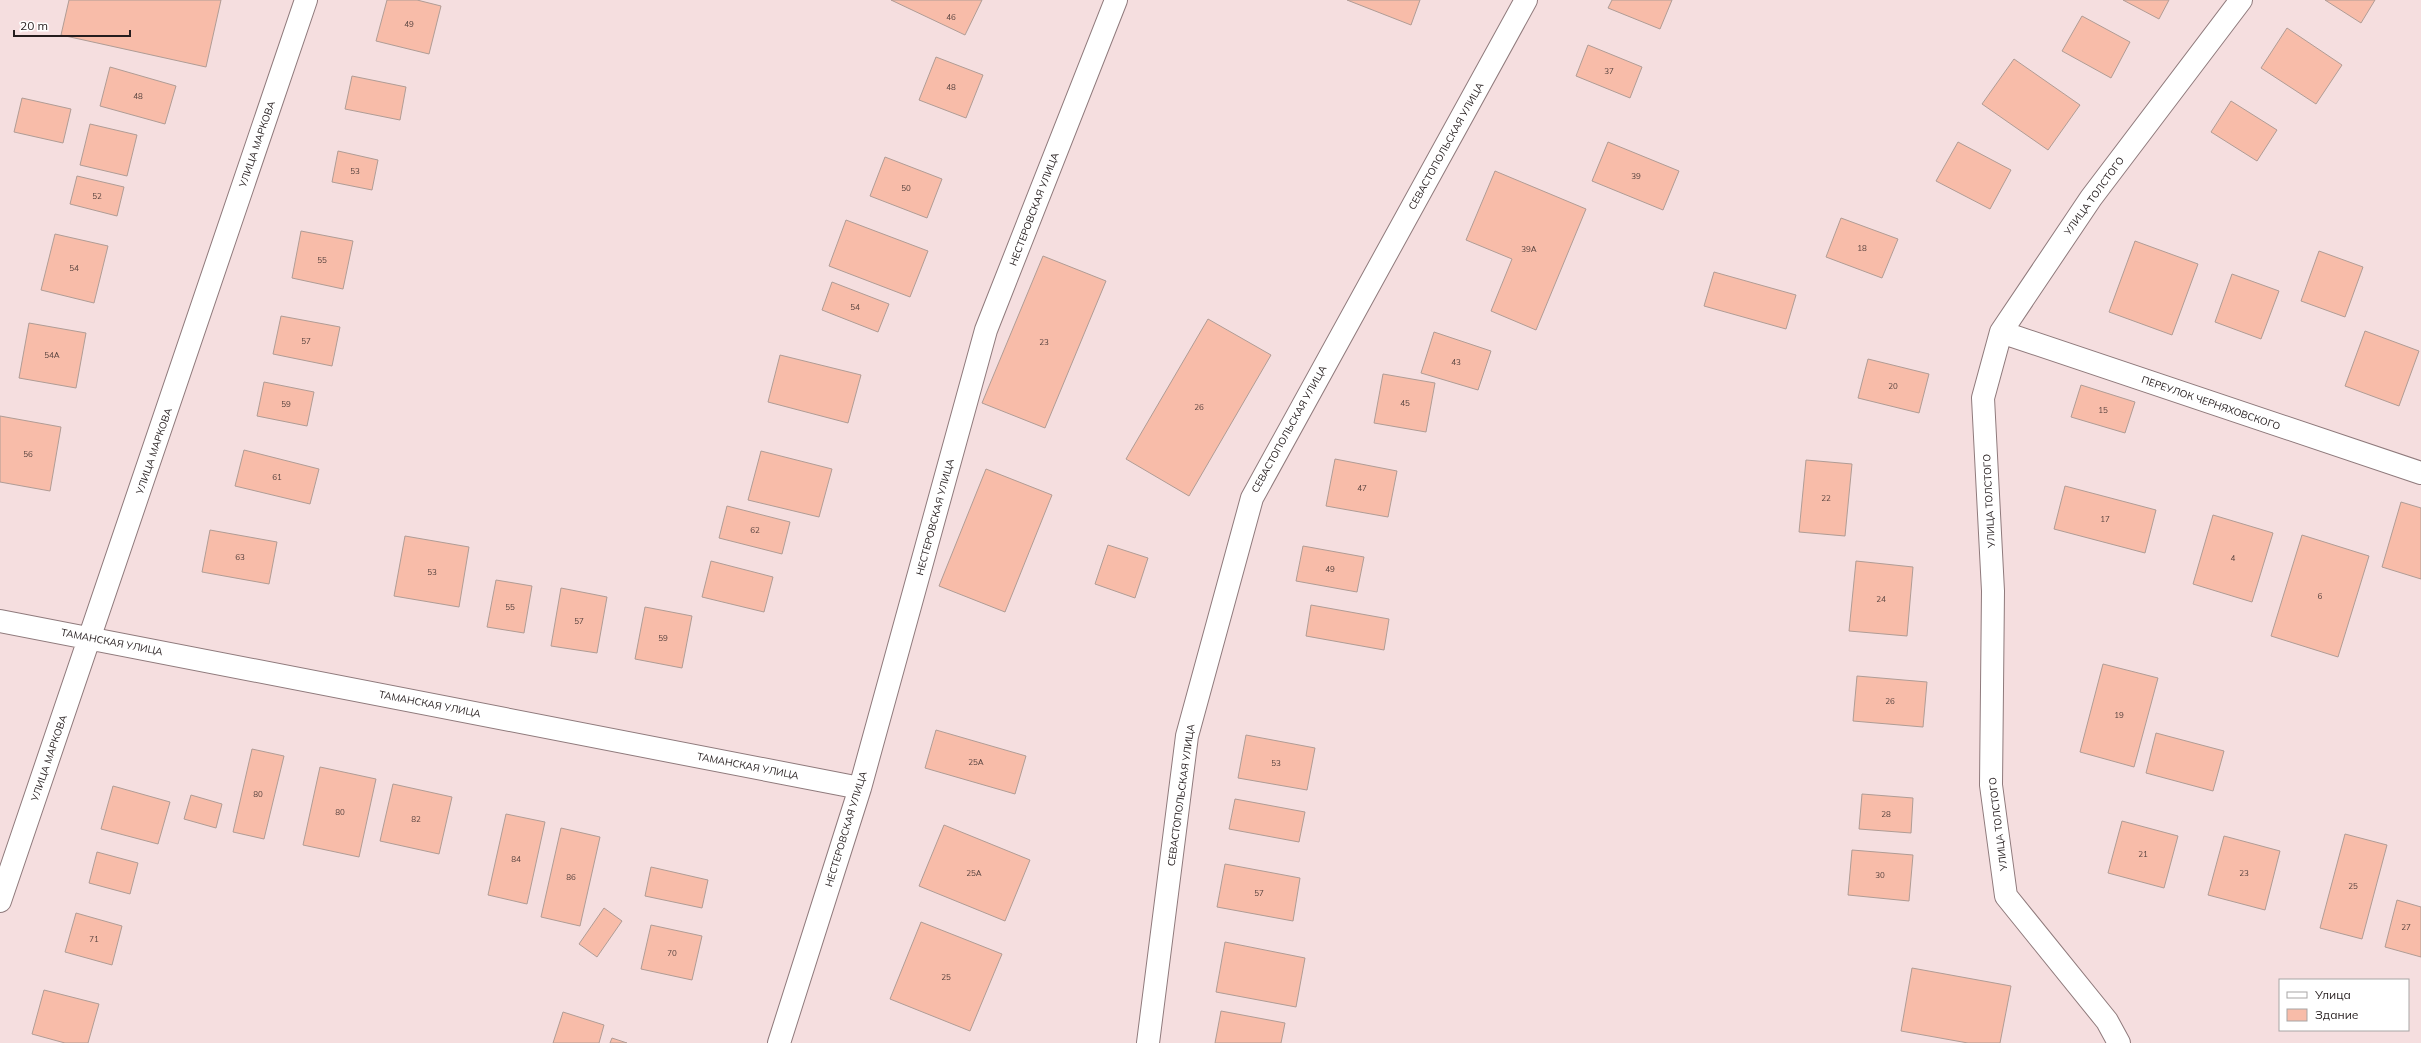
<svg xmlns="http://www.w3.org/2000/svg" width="2421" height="1043" font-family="Mulish,sans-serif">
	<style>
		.building { fill: #f8bca9; stroke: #b09c95 }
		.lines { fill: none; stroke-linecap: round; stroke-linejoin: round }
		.minor-casing { stroke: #8f7a7c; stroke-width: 24 }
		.minor { stroke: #fff; stroke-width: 22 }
		.labels { text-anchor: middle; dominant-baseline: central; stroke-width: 3; stroke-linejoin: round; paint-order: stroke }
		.number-label { font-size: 8px; fill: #5a4541 }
		.street-label { font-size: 10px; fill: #251d1e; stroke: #fff }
	</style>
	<rect width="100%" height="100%" fill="#f5dedf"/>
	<path class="building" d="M69,0H221L206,67L61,35Z
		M387,0H417L441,6L429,54L376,41Z
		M891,0H982L965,35Z
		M1347,0H1420L1411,25Z
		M1612,0H1672L1660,29L1608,8Z
		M2123,0H2169L2159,19Z
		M2325,0H2375L2361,23Z
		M2082,16L2130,42L2111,78L2062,51Z
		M2287,28L2342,65L2316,104L2261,68Z
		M1588,45L1642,67L1630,98L1576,76Z
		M936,57L983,75L966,118L919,100Z
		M2014,59L2080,105L2048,150L1982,104Z
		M110,67L176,86L165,124L100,106Z
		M352,76L406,87L400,120L345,109Z
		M22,98L71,109L63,143L14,132Z
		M2231,101L2277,130L2257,161L2211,132Z
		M90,124L137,135L127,176L80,165Z
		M1608,142L1679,171L1663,210L1592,181Z
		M1958,142L2011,170L1990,209L1936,181Z
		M338,151L378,160L372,190L332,182Z
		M885,157L942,179L927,218L870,196Z
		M1495,171L1586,209L1536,330L1491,311L1512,259L1466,240Z
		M77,176L124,187L117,216L70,204Z
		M1841,218L1898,239L1882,278L1826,257Z
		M846,220L928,251L910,297L829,266Z
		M301,231L353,241L343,289L292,278Z
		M55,234L108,246L94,303L41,290Z
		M2135,241L2198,264L2172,335L2109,312Z
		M2319,251L2363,267L2345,317L2301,301Z
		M1043,256L1106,281L1045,428L982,403Z
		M1714,272L1796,295L1786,329L1704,306Z
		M2232,274L2279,291L2261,339L2215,322Z
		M832,282L889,304L878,332L822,310Z
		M281,316L340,327L332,366L273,354Z
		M1208,319L1271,355L1189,496L1126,459Z
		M29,323L86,333L76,388L19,378Z
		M2365,331L2419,351L2399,406L2345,386Z
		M1434,332L1491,351L1478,390L1421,373Z
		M780,355L861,375L848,423L768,402Z
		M1868,359L1929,374L1919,413L1858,398Z
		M1383,374L1435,383L1426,432L1374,423Z
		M264,382L314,392L307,426L257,416Z
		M2081,385L2135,402L2125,433L2071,417Z
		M0,416L61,427L50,491L0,482Z
		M244,450L319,469L310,504L235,486Z
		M761,451L832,469L819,517L748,500Z
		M1335,459L1397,471L1388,517L1326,506Z
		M1806,460L1852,464L1845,536L1799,532Z
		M986,469L1052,495L1005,612L939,586Z
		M2065,486L2156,510L2145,553L2054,529Z
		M2401,502L2421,508V579L2382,567Z
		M727,506L790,522L782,554L719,538Z
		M2213,515L2273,533L2252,602L2193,584Z
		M210,530L277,542L269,584L202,572Z
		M2302,535L2369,556L2338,657L2271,636Z
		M405,536L469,547L459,607L394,596Z
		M1108,545L1148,558L1135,598L1095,584Z
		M1303,546L1364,557L1357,592L1296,581Z
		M711,561L773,577L764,612L702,597Z
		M1856,561L1913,567L1907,636L1849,631Z
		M496,580L532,586L524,633L487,627Z
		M561,588L607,597L597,653L551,646Z
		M1311,605L1389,619L1384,650L1306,636Z
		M645,607L692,616L682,668L635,659Z
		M2103,664L2158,678L2134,767L2080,752Z
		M1857,676L1927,682L1923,727L1853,721Z
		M936,730L1026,756L1015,794L925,768Z
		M2156,733L2224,751L2213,791L2146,773Z
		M1246,735L1315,748L1307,790L1238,778Z
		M252,749L284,756L264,839L233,832Z
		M320,767L376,779L359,857L303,845Z
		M393,784L452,797L439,854L380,841Z
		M113,786L170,802L158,844L101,829Z
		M1862,794L1913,798L1911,833L1859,829Z
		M191,795L222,804L216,828L184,819Z
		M1235,799L1305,812L1299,842L1229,829Z
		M506,814L545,822L527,904L488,895Z
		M2122,821L2178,836L2164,888L2108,873Z
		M944,825L1030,860L1005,921L919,886Z
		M561,828L600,837L580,926L541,917Z
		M2345,834L2387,845L2362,939L2320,928Z
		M2224,836L2280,851L2265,910L2208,895Z
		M1852,850L1913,855L1909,901L1848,895Z
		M97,852L138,863L130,894L89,883Z
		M1225,864L1300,878L1293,921L1217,907Z
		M651,867L708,880L702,908L645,896Z
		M2397,900L2421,907V957L2385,947Z
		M604,908L622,921L597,957L579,944Z
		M76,913L122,926L112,965L65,952Z
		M921,922L1002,954L970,1031L890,999Z
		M651,925L702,936L692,980L641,969Z
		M1225,942L1305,958L1296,1007L1216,992Z
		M1912,968L2011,986L2000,1043H1968L1901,1031Z
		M44,990L99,1004L88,1043H65L32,1034Z
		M1221,1011L1285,1023L1281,1043H1215Z
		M563,1012L604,1025L599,1043H553Z
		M612,1038L627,1043H610Z"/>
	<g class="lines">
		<defs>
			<path id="minor" d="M2001,332L2421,473
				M0,621L860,788
				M0,901L306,0
				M779,1043L860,788L986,330L1116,0
				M1148,1043L1187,736L1252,498L1526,0
				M2119,1043L2107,1021L2006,896L1991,785L1993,591L1983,398L2001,332L2091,198L2241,0"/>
		</defs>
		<use href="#minor" class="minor-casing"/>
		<use href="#minor" class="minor"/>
	</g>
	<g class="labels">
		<g class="number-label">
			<text x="951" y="17">46</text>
			<text x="409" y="24">49</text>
			<text x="1609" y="71">37</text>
			<text x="951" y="87">48</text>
			<text x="138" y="96">48</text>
			<text x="355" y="171">53</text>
			<text x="1636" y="176">39</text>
			<text x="906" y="188">50</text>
			<text x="97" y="196">52</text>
			<text x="1862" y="248">18</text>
			<text x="1529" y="249">39А</text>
			<text x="322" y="260">55</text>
			<text x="74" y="268">54</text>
			<text x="855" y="307">54</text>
			<text x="306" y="341">57</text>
			<text x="1044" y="342">23</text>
			<text x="52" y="355">54А</text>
			<text x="1456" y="362">43</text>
			<text x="1893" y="386">20</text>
			<text x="1405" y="403">45</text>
			<text x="286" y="404">59</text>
			<text x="1199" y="407">26</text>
			<text x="2103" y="410">15</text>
			<text x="28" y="454">56</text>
			<text x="277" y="477">61</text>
			<text x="1362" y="488">47</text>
			<text x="1826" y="498">22</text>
			<text x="2105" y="519">17</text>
			<text x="755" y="530">62</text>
			<text x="240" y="557">63</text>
			<text x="2233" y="558">4</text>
			<text x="1330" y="569">49</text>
			<text x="432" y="572">53</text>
			<text x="2320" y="596">6</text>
			<text x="1881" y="599">24</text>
			<text x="510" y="607">55</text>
			<text x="579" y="621">57</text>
			<text x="663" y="638">59</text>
			<text x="1890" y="701">26</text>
			<text x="2119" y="715">19</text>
			<text x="976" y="762">25А</text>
			<text x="1276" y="763">53</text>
			<text x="258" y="794">80</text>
			<text x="340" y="812">80</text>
			<text x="1886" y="814">28</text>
			<text x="416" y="819">82</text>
			<text x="2143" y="854">21</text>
			<text x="516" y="859">84</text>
			<text x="974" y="873">25А</text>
			<text x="2244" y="873">23</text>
			<text x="1880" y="875">30</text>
			<text x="571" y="877">86</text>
			<text x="2353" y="886">25</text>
			<text x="1259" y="893">57</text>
			<text x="2406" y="927">27</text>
			<text x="94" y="939">71</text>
			<text x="672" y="953">70</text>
			<text x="946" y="977">25</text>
		</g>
		<g class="street-label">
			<text transform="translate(257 144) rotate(-71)">УЛИЦА МАРКОВА</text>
			<text transform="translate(1446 146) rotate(-61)">СЕВАСТОПОЛЬСКАЯ УЛИЦА</text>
			<text transform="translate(2094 196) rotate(-54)">УЛИЦА ТОЛСТОГО</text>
			<text transform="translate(1034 209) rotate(-69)">НЕСТЕРОВСКАЯ УЛИЦА</text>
			<text transform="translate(2211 403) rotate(19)">ПЕРЕУЛОК ЧЕРНЯХОВСКОГО</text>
			<text transform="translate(1289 429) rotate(-61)">СЕВАСТОПОЛЬСКАЯ УЛИЦА</text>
			<text transform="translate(154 451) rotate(-71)">УЛИЦА МАРКОВА</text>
			<text transform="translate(1989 501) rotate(-93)">УЛИЦА ТОЛСТОГО</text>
			<text transform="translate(935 517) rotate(-75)">НЕСТЕРОВСКАЯ УЛИЦА</text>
			<text transform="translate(112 642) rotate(11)">ТАМАНСКАЯ УЛИЦА</text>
			<text transform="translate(430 704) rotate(11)">ТАМАНСКАЯ УЛИЦА</text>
			<text transform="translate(49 758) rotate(-71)">УЛИЦА МАРКОВА</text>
			<text transform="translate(748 766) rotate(11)">ТАМАНСКАЯ УЛИЦА</text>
			<text transform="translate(1181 795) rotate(-82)">СЕВАСТОПОЛЬСКАЯ УЛИЦА</text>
			<text transform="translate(1998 824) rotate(-97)">УЛИЦА ТОЛСТОГО</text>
			<text transform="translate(846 829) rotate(-73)">НЕСТЕРОВСКАЯ УЛИЦА</text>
		</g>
	</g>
	<rect x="2279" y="979" width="130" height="52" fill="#ffffff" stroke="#a8a5a5"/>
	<rect x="2287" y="992" width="20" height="6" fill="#ffffff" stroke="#a8a5a5"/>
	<text x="2315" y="999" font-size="12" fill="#251d1e">Улица</text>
	<rect x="2287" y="1009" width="20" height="12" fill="#f8bca9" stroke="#a8a5a5"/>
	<text x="2315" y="1019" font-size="12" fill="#251d1e">Здание</text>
	<path d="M14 30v6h116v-6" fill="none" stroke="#251d1e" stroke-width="2"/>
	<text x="20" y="30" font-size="12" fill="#251d1e" stroke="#ffffff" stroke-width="3" paint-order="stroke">20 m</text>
</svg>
